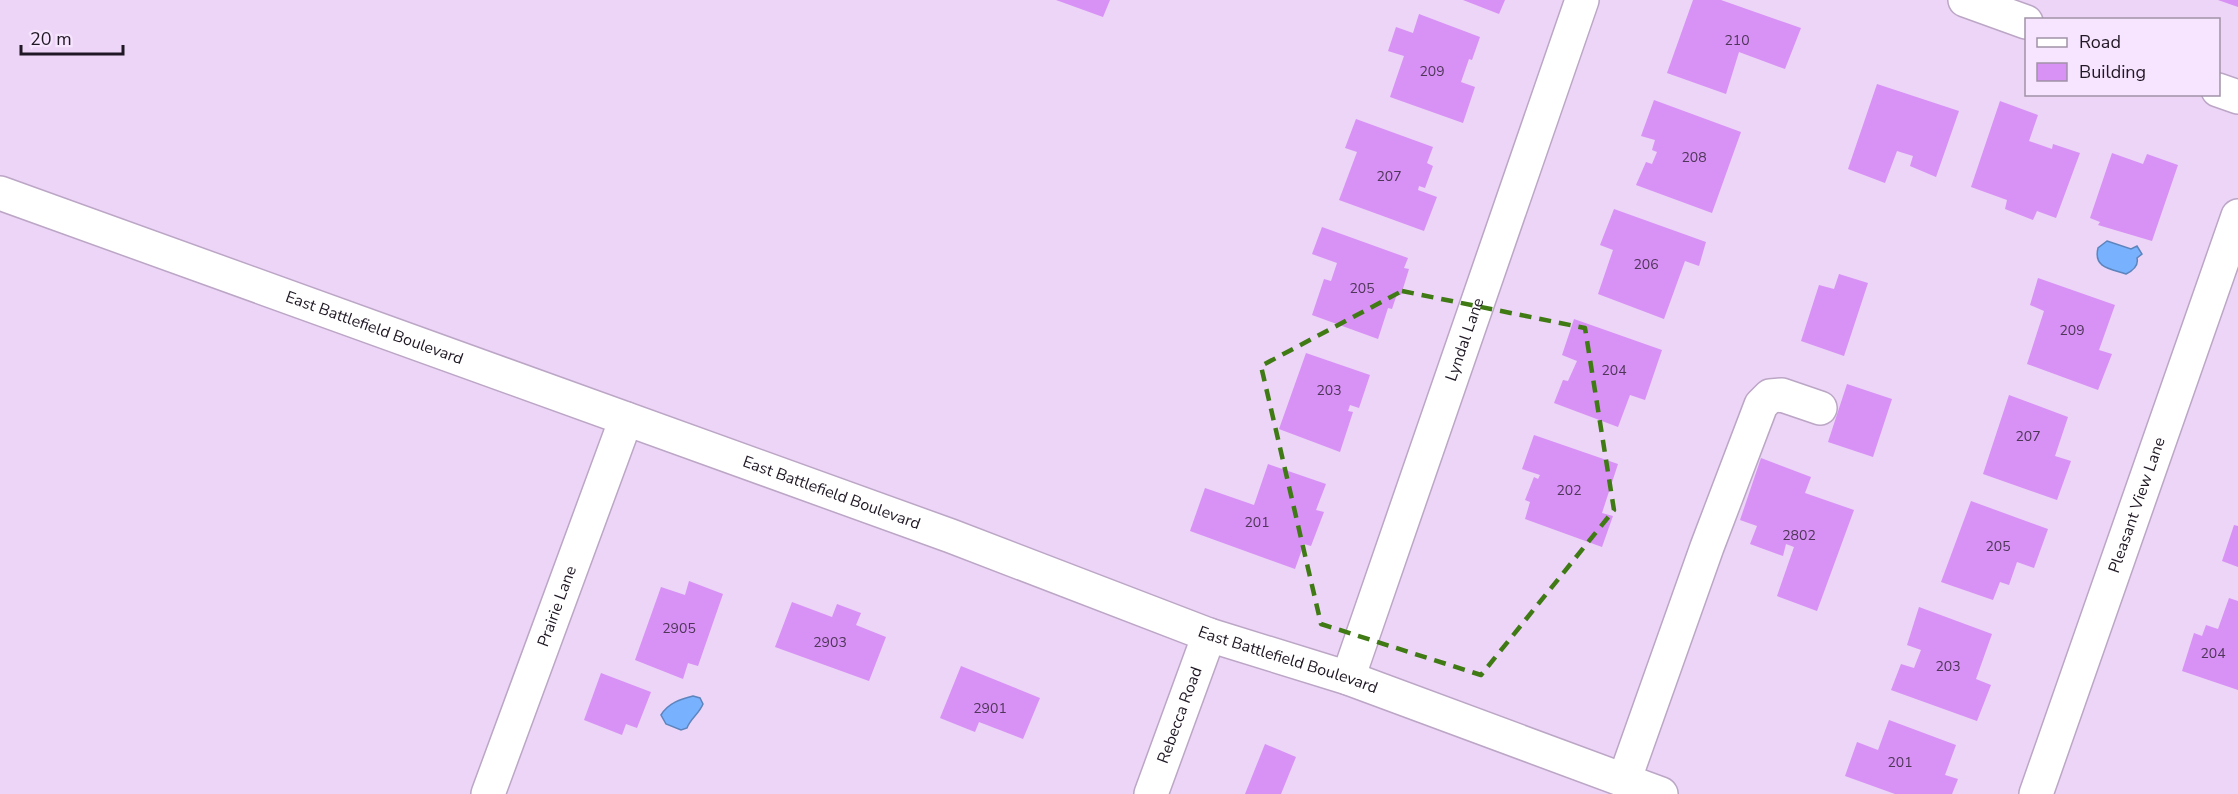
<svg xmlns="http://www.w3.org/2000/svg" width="2238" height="794" font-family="'Nunito Sans',sans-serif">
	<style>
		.water { fill: #78b2fe; stroke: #5e84bd; stroke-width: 1.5 }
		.building { fill: #d891f5 }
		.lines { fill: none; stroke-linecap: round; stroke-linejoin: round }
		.minor-casing { stroke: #bca6c6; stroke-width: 36 }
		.minor { stroke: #fff; stroke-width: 33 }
		.marked { fill: none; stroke: #3f7a14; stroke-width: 4.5; stroke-dasharray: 12 8; stroke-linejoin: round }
		.labels { text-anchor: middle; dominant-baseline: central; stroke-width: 6; stroke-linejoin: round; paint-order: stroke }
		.number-label { font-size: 14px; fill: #4e3658 }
		.street-label { font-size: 16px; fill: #201824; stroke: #f7e4ff }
	</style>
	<rect width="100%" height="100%" fill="#ecd5f6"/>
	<path class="water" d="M2107,241L2131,249L2137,246L2142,254L2137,258C2139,266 2132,271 2126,274C2111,269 2093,268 2098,248Z
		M693,696L700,698L703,704C699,714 690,719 687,728L681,730L666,724L661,715C668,703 681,699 693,696Z"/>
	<path class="building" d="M1056,0H1110L1103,17Z
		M1463,0H1505L1499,14Z
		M1693,0H1721L1801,28L1785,69L1739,52L1726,94L1667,73Z
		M2218,0H2238V7Z
		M1419,14L1480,37L1472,60L1469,59L1461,82L1475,87L1463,123L1390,97L1404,56L1388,51L1396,27L1413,33Z
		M1877,84L1959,111L1936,177L1910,166L1913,156L1897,151L1885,183L1848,169Z
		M1654,100L1741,132L1712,213L1636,185L1646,162L1652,164L1657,152L1652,150L1655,140L1641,136Z
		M2000,101L2038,115L2029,141L2052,149L2053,144L2080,153L2056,218L2037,211L2033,220L2005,209L2007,200L1971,187Z
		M1356,119L1433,147L1427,163L1433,166L1425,188L1419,186L1418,190L1437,197L1424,231L1339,200L1357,152L1345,148Z
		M2112,153L2143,164L2147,154L2178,165L2152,241L2098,225L2100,222L2090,218Z
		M1614,209L1706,242L1699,266L1685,261L1664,319L1598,294L1613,250L1600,245Z
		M1322,227L1408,258L1404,268L1409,269L1401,295L1397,294L1392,309L1388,308L1378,339L1312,315L1324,279L1331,281L1337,263L1312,254Z
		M1839,274L1868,283L1844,356L1801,341L1819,285L1834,289Z
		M2038,278L2115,305L2099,350L2112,354L2098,390L2027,364L2044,311L2030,305Z
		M1574,319L1662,350L1645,400L1630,395L1618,427L1554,403L1563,380L1568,381L1577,361L1562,355Z
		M1306,353L1370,375L1359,408L1350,405L1348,411L1353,412L1340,452L1279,429Z
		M1847,384L1892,399L1873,457L1828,442Z
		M2009,395L2068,417L2055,456L2071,461L2057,500L1983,474Z
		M1534,435L1618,464L1602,513L1613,516L1602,547L1525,519L1530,502L1525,500L1534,477L1538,479L1540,475L1522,469Z
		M1761,458L1811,477L1805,493L1854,510L1817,611L1777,596L1794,547L1786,544L1783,556L1750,544L1757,526L1740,520Z
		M1268,464L1326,484L1316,510L1324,512L1311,546L1304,544L1295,569L1190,531L1205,488L1254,505Z
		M1971,501L2048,529L2034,568L2017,562L2009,585L2000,582L1993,600L1941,582Z
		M2234,525L2238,526V567L2222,561Z
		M689,581L723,594L698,666L688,663L683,679L635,660L661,587L685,595Z
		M2229,598L2238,601V690L2182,671L2194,633L2202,636L2206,625L2218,629Z
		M792,602L832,617L837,604L861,613L856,625L886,637L869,681L775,647Z
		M1919,607L1992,634L1976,679L1991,685L1977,721L1891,690L1901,664L1914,668L1921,650L1907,645Z
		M961,666L1040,698L1023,739L979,722L975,732L940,718Z
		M601,673L651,692L637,728L626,724L622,735L584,720Z
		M1889,720L1956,745L1945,775L1958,779L1952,794H1895L1845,776L1857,742L1878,750Z
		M1265,744L1296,757L1281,794H1245Z"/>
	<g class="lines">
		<defs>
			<g id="minor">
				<path d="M1965,0L2026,22"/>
				<path d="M2218,90L2238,97"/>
				<path id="s1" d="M0,193L951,536L1209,635L1348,678L1661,794"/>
				<path id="s2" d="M1348,678L1582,0"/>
				<path d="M1624,781L1707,547L1761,405L1770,396L1782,395L1820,408"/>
				<path id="s3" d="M488,794L626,419"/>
				<path id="s4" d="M1151,794L1209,635"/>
				<path id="s5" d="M2036,794L2238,216"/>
			</g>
		</defs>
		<use href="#minor" class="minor-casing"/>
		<use href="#minor" class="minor"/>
	</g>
	<path class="marked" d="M1402,291L1585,328L1614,510L1481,675L1321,624L1261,366Z"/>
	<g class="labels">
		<g class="number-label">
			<text x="1737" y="40">210</text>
			<text x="1432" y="71">209</text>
			<text x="1694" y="157">208</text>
			<text x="1389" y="176">207</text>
			<text x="1646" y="264">206</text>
			<text x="1362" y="288">205</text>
			<text x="2072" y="330">209</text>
			<text x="1614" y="370">204</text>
			<text x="1329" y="390">203</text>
			<text x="2028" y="436">207</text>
			<text x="1569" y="490">202</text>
			<text x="1257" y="522">201</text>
			<text x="1799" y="535">2802</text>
			<text x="1998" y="546">205</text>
			<text x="679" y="628">2905</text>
			<text x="830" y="642">2903</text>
			<text x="2213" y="653">204</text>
			<text x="1948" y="666">203</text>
			<text x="990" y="708">2901</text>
			<text x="1900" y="762">201</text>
		</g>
		<g class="street-label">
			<text stroke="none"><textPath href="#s1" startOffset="398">East Battlefield Boulevard</textPath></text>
			<text stroke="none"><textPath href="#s2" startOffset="358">Lyndal Lane</textPath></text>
			<text stroke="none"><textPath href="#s1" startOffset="884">East Battlefield Boulevard</textPath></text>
			<text stroke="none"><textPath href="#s5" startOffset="306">Pleasant View Lane</textPath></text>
			<text stroke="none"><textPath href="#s3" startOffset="200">Prairie Lane</textPath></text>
			<text stroke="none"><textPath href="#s1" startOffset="1370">East Battlefield Boulevard</textPath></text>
			<text stroke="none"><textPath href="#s4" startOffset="84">Rebecca Road</textPath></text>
		</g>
	</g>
	<rect x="2025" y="18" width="195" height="78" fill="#f7e4ff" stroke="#a192a7" stroke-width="1.5"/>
	<rect x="2037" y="38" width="30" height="9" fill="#ffffff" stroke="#a192a7" stroke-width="1.5"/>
	<text x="2079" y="48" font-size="18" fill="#201824">Road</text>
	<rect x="2037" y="63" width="30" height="18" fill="#d891f5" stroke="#a192a7" stroke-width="1.5"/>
	<text x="2079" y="78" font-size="18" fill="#201824">Building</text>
	<path d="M21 45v9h102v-9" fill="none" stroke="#201824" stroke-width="3"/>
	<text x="30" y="45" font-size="18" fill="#201824" stroke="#f7e4ff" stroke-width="4.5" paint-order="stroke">20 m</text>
</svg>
